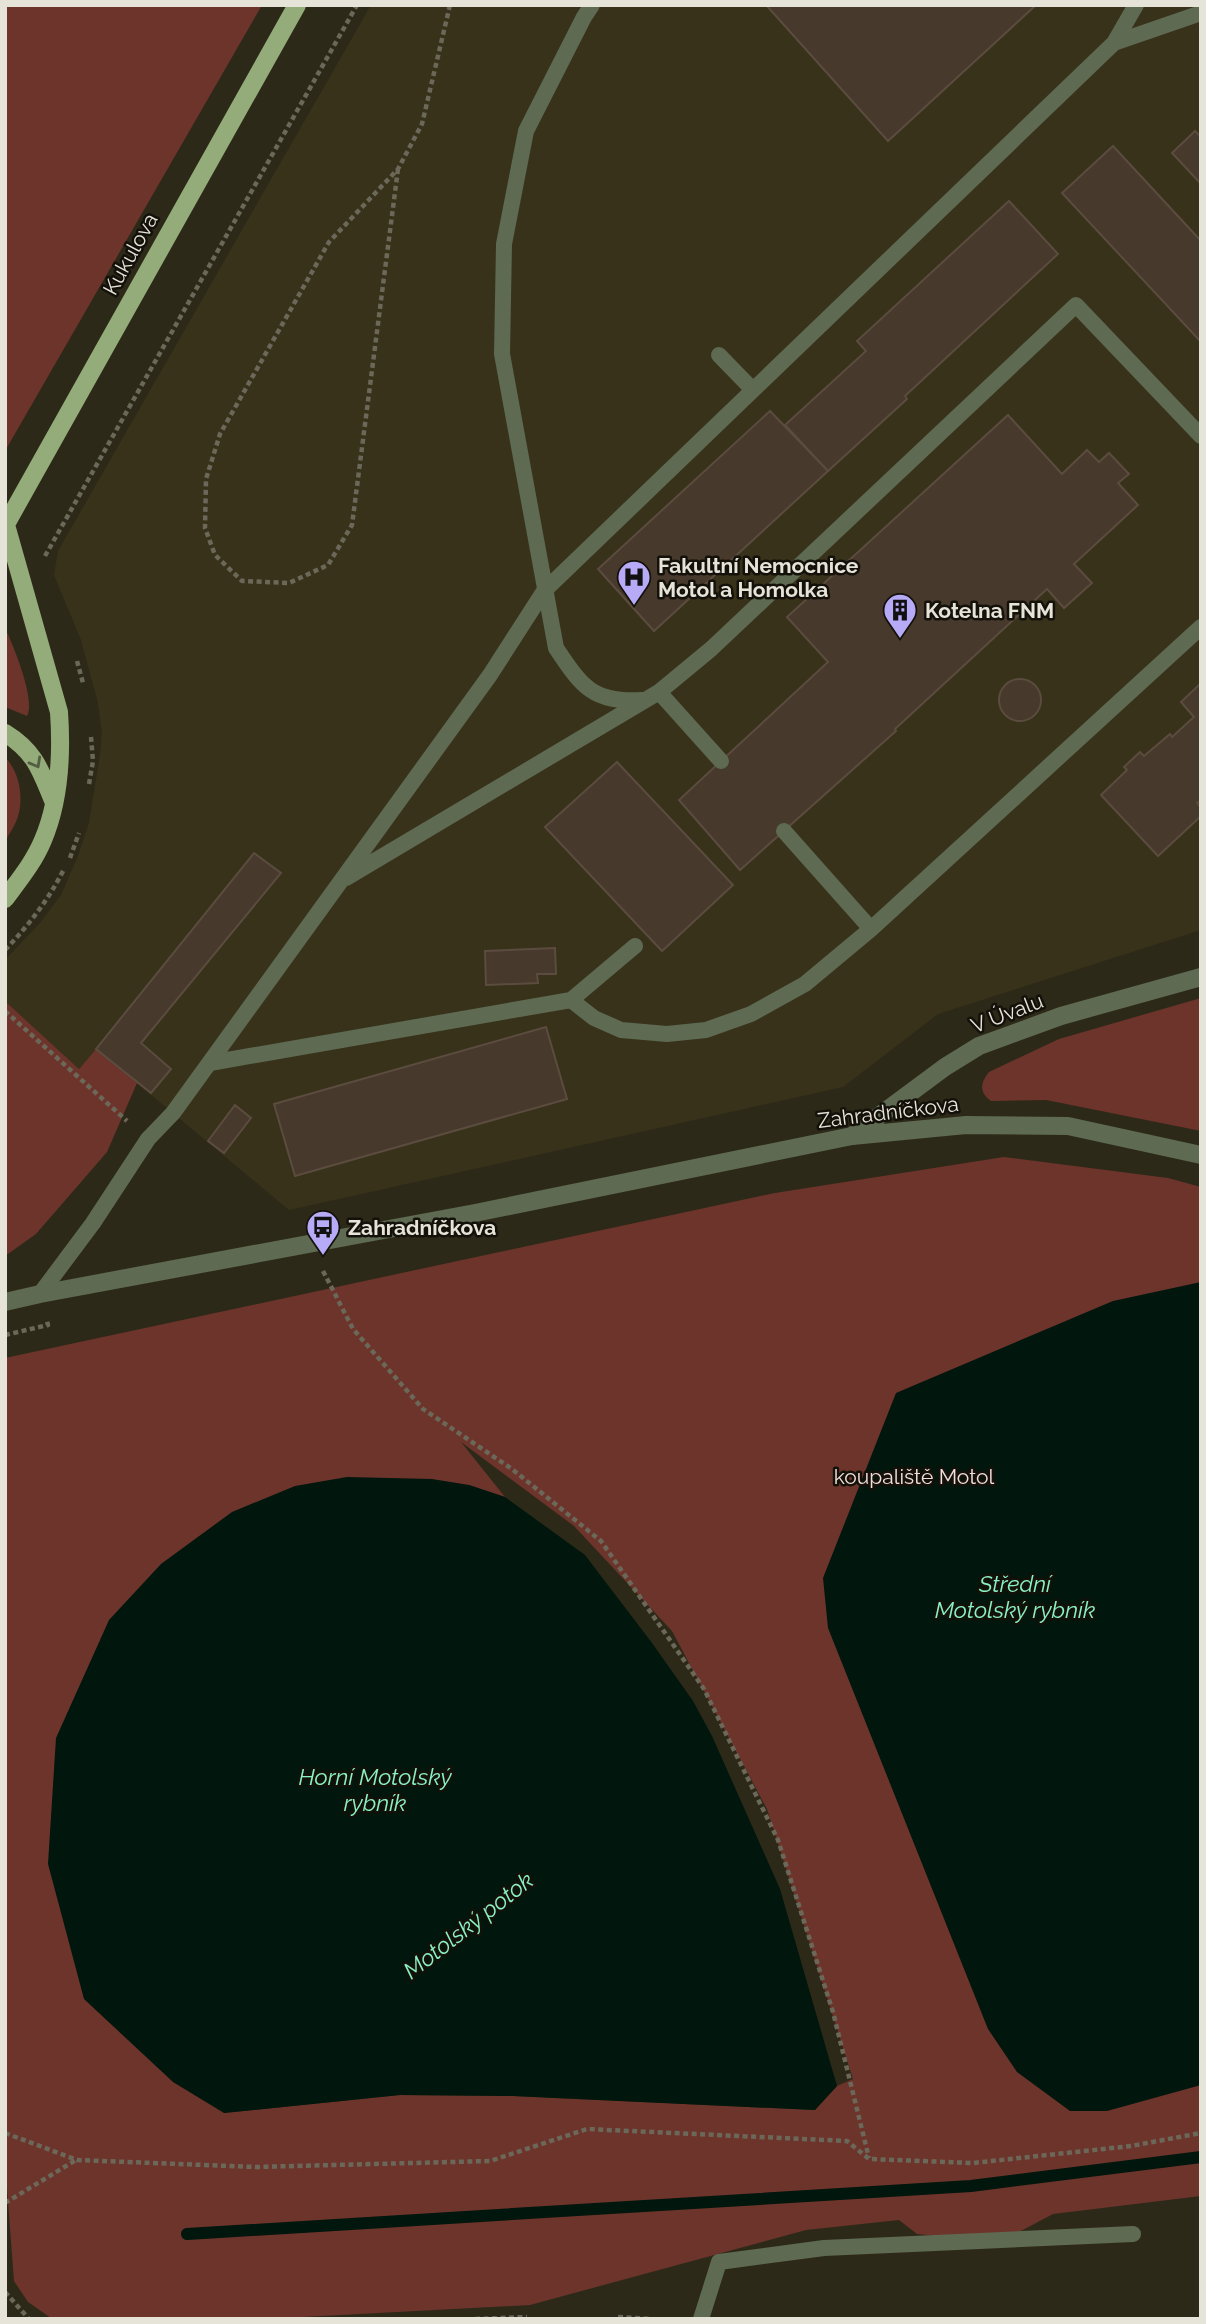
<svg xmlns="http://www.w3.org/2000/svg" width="1206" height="2324" font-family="Raleway,sans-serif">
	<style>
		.built { fill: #38321a }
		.green { fill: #6d342b; fill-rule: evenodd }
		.water { fill: #01160d }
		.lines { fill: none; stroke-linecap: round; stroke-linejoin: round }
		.stream { stroke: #01160d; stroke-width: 12 }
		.building { fill: #47392c; stroke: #5b4c3f; stroke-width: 2 }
		.path { stroke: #6b6859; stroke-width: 4.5; stroke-dasharray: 5 3.5; stroke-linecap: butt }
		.service { stroke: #5e6a52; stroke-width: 16 }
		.minor { stroke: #5e6a52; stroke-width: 18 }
		.tertiary { stroke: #5e6a52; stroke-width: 18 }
		.primary { stroke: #93ac7a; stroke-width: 18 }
		.oneway { stroke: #535e42 }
		.labels { text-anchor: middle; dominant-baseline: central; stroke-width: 5; stroke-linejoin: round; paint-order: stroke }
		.street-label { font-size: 21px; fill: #e6e4d9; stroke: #13110a }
		.poi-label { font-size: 21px; font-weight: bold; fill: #e6e4d9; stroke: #13110a; text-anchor: start }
		.park-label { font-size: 21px; fill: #f3deda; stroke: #13110a }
		.water-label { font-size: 23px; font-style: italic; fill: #8af3c3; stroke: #13110a }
	</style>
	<rect width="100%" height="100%" fill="#2d2918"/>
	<path class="built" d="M371,5H1201V930L938,1014L843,1087L289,1210L96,1049L79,1069L5,1001V960L40,923L61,895L78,856L89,823L100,754L102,733L98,703L81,640L54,575L58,551Z"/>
	<path class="green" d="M5,5H262L5,451Z
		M5,628C13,645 36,700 27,716L5,707Z
		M5,757C19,771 24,797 18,816C16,824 10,833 5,841Z
		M1201,998V1131L1046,1100L991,1101C979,1092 980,1083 989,1072L1059,1039Z
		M5,1001L79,1069L96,1049L137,1083L107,1152L36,1234L5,1256Z
		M1004,1157L1168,1178L1201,1187V2196L1053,2214L1019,2232L947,2237L917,2234L899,2220L806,2230L530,2305L265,2319L51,2318L28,2302L14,2281L5,2162V1358L775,1193ZM461,1442L574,1526L672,1631L767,1809L853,2079L837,2086L815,2110L513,2096L400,2095L224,2113L469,1485L505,1497Z"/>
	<path class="water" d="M1201,1282V2085L1107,2111H1070L1017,2072L988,2029L828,1628L823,1578L896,1393L1113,1301Z
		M347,1477L432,1479L469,1485L505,1497L585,1555L652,1643L693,1701L712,1736L780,1889L837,2086L815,2110L513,2096L400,2095L224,2113L173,2082L84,1999L48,1864L56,1738L109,1620L161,1564L232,1512L295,1486Z"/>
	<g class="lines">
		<path class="stream" d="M187,2234L971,2186L1201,2157"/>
	</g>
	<path class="building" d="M766,5H1036L888,141Z
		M1195,131L1201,137V184L1172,153Z
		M1113,146L1201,241V342L1062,193Z
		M1009,201L1058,254L905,396L907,399L828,471L785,425L866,351L857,341Z
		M770,411L828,471L654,631L598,569Z
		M1008,415L1062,474L1087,450L1099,462L1109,453L1129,474L1118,483L1138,505L1074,564L1092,583L1064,608L1047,589L895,729L896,731L740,870L679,800L828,662L787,617Z
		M999 700a21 21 0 1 1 42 0a21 21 0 1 1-42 0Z
		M1201,683V800L1197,803L1201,808V816L1158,856L1101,795L1127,770L1124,767L1140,752L1144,756L1170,734L1172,737L1194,717L1181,702Z
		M617,762L733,885L662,951L545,827Z
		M254,853L281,873L141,1043L171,1069L151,1093L96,1049Z
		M555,948L556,974H537L538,983L486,985L485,951Z
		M546,1027L567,1099L295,1176L274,1104Z
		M235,1105L251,1118L224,1153L208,1141Z"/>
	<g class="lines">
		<path class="path" d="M398,169L352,525L328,565L289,583L242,581L215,555L205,528L206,479L220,434L329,242L398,169L422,124L450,5
			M45,556L357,5
			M77,661L83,683
			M89,784L93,761L91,737
			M70,858L79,833
			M5,950C29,925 49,899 64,869
			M5,1011L127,1121
			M323,1271L353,1329L423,1409L512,1469L601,1541L704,1689L778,1840L833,2012L869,2158
			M5,1335L48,1325L47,1321
			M5,2133L77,2160L256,2167L490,2161L587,2129L847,2141L869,2159L973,2163L1131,2146L1201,2133
			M5,2203L76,2160
			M5,2292L29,2319
			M618,2317L652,2319
			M475,2319L527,2317"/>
		<path class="service" d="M592,5L584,17L526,131L504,244L502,354L556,648C582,687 593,703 642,700
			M1114,43L1136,5
			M719,355L753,390
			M659,692L721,761
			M784,831L871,929L1201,627
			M346,878L659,692L711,649L1076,305L1201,436
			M571,1000L594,1018L621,1030L667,1034L706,1030L751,1014L805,984L871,929
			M210,1063L571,1000L635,946
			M40,1294L93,1223L148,1139L173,1113L490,675L544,591L1114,43L1201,13
			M701,2319L719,2262L824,2248L1133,2234"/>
		<path class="minor" d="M852,1136L966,1125L1068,1126L1201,1155"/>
		<path class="tertiary" d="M5,1302L40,1294L475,1213L852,1136L945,1067L979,1046L1061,1016L1201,977"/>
		<path class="primary" d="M5,526L297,5
			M5,733C36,752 41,772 54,803
			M5,899C19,880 34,862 43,840C60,800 62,755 59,712L6,525"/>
	</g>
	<defs><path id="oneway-chevron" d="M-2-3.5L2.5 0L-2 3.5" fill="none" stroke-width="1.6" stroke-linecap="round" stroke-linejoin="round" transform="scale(1.75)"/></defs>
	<use class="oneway" href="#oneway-chevron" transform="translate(36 763) rotate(61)"/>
	<defs>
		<symbol id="hospital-pin" viewBox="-11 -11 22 30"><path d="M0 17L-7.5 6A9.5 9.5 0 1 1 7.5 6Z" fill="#b7abf8" stroke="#13110a"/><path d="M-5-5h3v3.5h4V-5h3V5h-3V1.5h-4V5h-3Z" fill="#111"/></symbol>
		<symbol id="building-pin" viewBox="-11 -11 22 30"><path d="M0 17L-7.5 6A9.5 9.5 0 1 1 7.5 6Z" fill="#b7abf8" stroke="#13110a"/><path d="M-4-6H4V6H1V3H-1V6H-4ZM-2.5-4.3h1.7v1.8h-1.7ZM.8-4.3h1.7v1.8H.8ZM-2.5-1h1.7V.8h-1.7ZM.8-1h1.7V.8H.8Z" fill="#111"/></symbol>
		<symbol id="bus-pin" viewBox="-11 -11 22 30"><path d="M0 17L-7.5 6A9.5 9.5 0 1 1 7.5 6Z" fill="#b7abf8" stroke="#13110a"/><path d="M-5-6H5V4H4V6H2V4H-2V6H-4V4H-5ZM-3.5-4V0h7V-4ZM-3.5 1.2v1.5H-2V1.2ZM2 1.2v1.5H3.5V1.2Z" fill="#111"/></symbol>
	</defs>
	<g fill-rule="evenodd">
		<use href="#hospital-pin" x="615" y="558" width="38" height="52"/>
		<use href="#building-pin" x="881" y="591" width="38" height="52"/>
		<use href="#bus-pin" x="304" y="1208" width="38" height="52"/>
	</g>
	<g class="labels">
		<g class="street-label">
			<text transform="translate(130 254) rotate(-61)">Kukulova</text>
			<text transform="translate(1007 1013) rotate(-21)">V Úvalu</text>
			<text transform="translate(888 1112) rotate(-7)">Zahradníčkova</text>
		</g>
		<g class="poi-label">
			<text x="658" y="565">Fakultní Nemocnice<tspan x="658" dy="24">Motol a Homolka</tspan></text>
			<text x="925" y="610">Kotelna FNM</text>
			<text x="348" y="1227">Zahradníčkova</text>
		</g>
		<g class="park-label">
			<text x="914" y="1476">koupaliště Motol</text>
		</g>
		<g class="water-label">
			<text x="1015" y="1583">Střední<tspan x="1015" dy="26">Motolský rybník</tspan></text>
			<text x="375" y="1776">Horní Motolský<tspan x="375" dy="26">rybník</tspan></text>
			<text transform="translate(468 1925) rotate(-38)">Motolský potok</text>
		</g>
	</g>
	<rect width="1206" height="2324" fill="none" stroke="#e6e4d9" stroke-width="14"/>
</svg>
